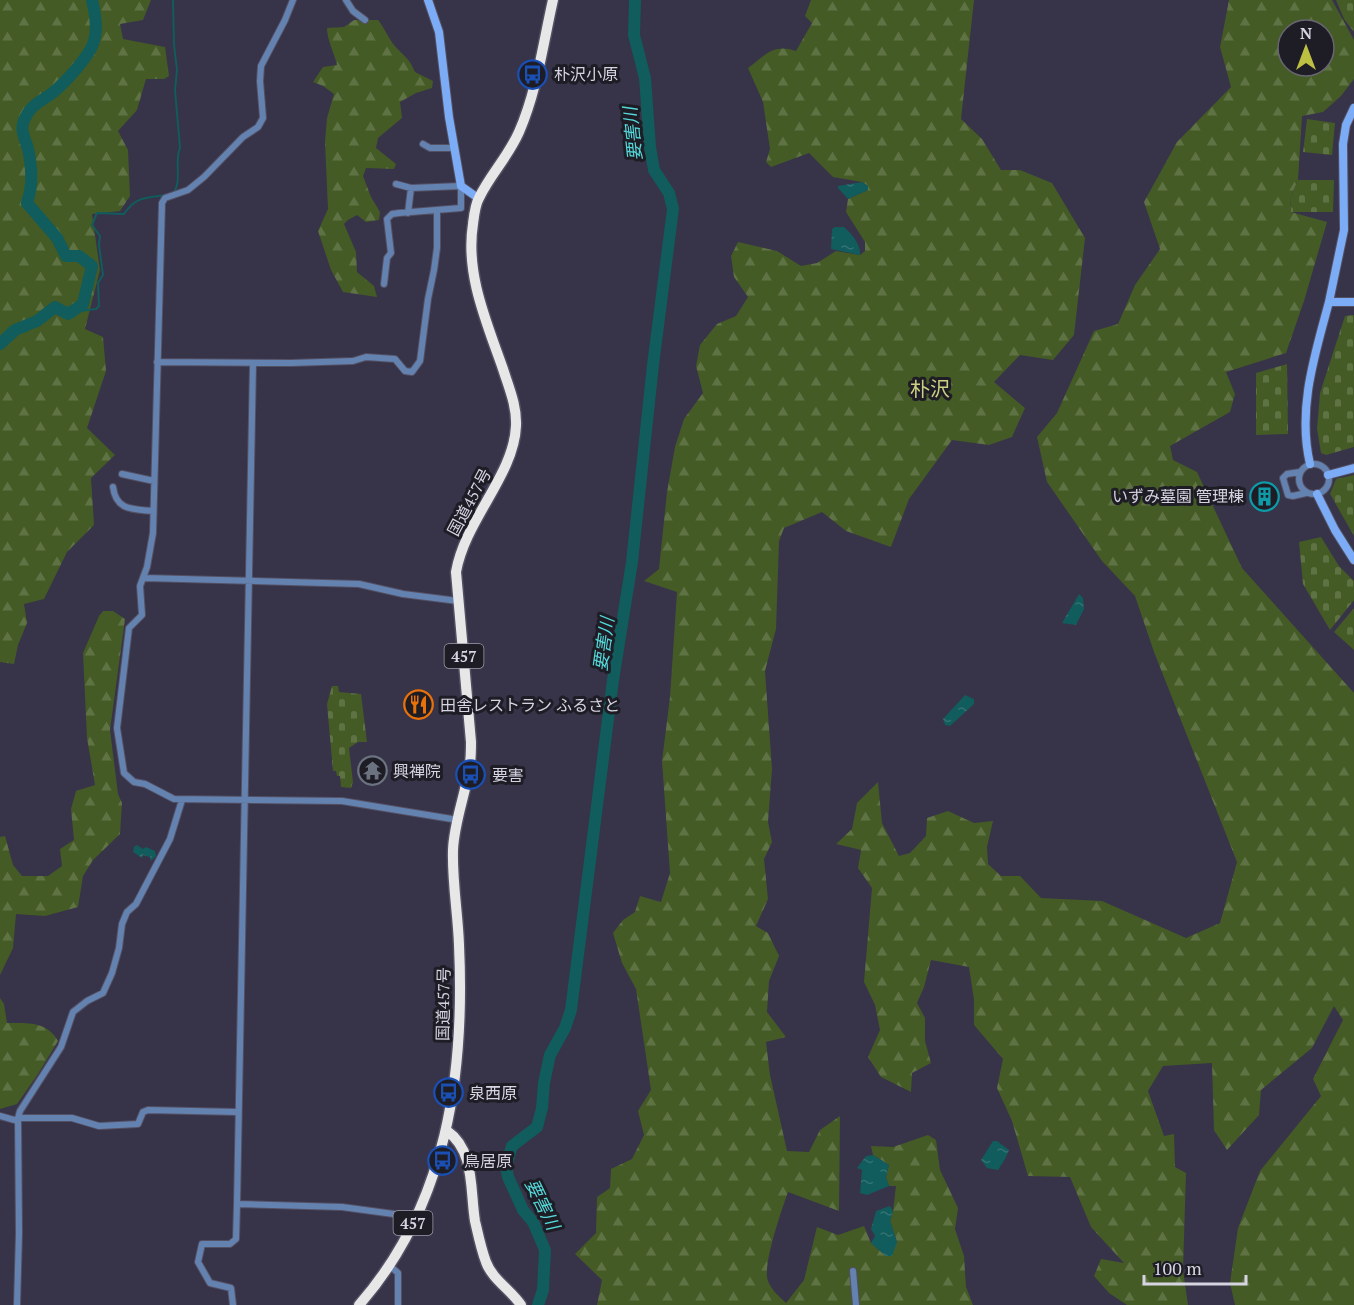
<svg xmlns="http://www.w3.org/2000/svg" width="1354" height="1305" font-family="'PT Serif','Noto Sans JP',serif">
	<style>
		.forest { fill: url(#forest-firs); fill-rule: evenodd }
		.cemetery { fill: url(#cemetery-stones) }
		.water { fill: url(#water-ripples) }
		.lines { fill: none; stroke-linecap: round; stroke-linejoin: round }
		.stream { stroke: #115c5c; stroke-width: 2 }
		.river { stroke: #115c5c; stroke-width: 12 }
		.street-casing { stroke: #545064; stroke-width: 8 }
		.secondary-casing { stroke: #545064; stroke-width: 10 }
		.highway-casing { stroke: #545064; stroke-width: 13 }
		.street { stroke: #6482b0; stroke-width: 6 }
		.secondary { stroke: #7bacf5; stroke-width: 8 }
		.highway { stroke: #e7e7e7; stroke-width: 10 }
		.labels { text-anchor: middle; dominant-baseline: central; stroke-width: 6; stroke-linejoin: round; paint-order: stroke }
		.shield { fill: #1e1d26; stroke: #9f9da9; stroke-width: 1.5 }
		.shield-label { font-size: 15px; font-weight: bold; fill: #d6d4e1 }
		.poi-label { font-size: 16px; fill: #d6d4e1; stroke: #1e1d26; text-anchor: start }
		.street-label { font-size: 16px; fill: #d6d4e1; stroke: #1e1d26 }
		.water-label { font-size: 18px; font-style: italic; fill: #54d9da; stroke: #1e1d26 }
		.quarter-label { font-size: 20px; fill: #ccd082; stroke: #1e1d26 }
	</style>
	<defs>
		<pattern id="forest-firs" width="22" height="20" patternUnits="userSpaceOnUse" patternTransform="scale(1.5)"><rect width="22" height="20" fill="#445b25"/><path d="M5 1l3.5 6h-7zM16 11l3.5 6h-7z" fill="#5e7244"/></pattern>
		<pattern id="cemetery-stones" width="16" height="16" patternUnits="userSpaceOnUse" patternTransform="scale(1.5)"><rect width="16" height="16" fill="#445b25"/><path d="M2 7V4a2 2 0 0 1 4 0v3zM10 15v-3a2 2 0 0 1 4 0v3z" fill="#5e7244"/></pattern>
		<pattern id="water-ripples" width="26" height="14" patternUnits="userSpaceOnUse" patternTransform="scale(1.5)"><rect width="26" height="14" fill="#115c5c"/><path d="M2 4q2-2 4 0t4 0M15 11q2-2 4 0t4 0" fill="none" stroke="#337273"/></pattern>
	</defs>
	<rect width="100%" height="100%" fill="#373348"/>
	<path class="forest" d="M0,0H151L143,20L120,24L123,39L165,47L169,76L164,79H146L137,110L118,131L128,150L130,196L120,211L92,214L100,270L85,329L103,337L106,371L87,428L115,455L91,478L94,525L67,552L44,599L24,604L27,623L18,645L14,664L0,662Z
		M811,0H974L961,119L982,139L1001,170H1020L1052,183L1085,238L1074,335L1053,360L1020,355L994,382L1025,408L1012,437L989,445L952,440L909,499L891,547L846,531L822,512L784,528L779,541L776,629L765,671L772,769L768,822L772,842L764,859L768,899L756,926L768,933L779,956L769,981L767,1012L786,1037L766,1042L770,1075L787,1151L809,1152L820,1130L840,1116L839,1211L788,1192C782,1209 762,1266 768,1281C772,1291 779,1296 786,1303L804,1280L817,1227L838,1235L864,1226L871,1243L886,1256L897,1242L890,1221L893,1211L896,1186H889L886,1177L889,1165L873,1155L871,1146L893,1147L928,1135L936,1140L940,1170L958,1208L955,1229L964,1256L966,1287L973,1305H597L602,1280L575,1254L596,1233L597,1197L610,1188L611,1169L632,1159L644,1135L638,1111L651,1090L636,989L622,963L613,933L623,920L635,912L640,896L661,902L670,873L662,761L670,697L677,592L644,581L659,569L667,492L675,447L684,419L703,393L696,366L700,345L717,324L736,316L748,297L734,277L731,256L738,242L777,251L801,266L817,263L836,251L860,255L865,251V242L846,212L848,199L868,190V186L862,182L833,177L809,153L771,167L766,162L770,149L763,102L748,68C765,55 774,43 796,51L812,23L805,16Z
		M1229,0H1332L1354,40V79L1341,96L1323,112L1302,116L1298,180L1290,199L1291,212L1327,222L1304,301L1286,353L1226,372L1235,394L1230,412L1170,446L1173,460L1197,472L1242,568L1354,693V1305H1235L1230,1283L1238,1228L1260,1171L1321,1096L1313,1079L1343,1020L1334,1006L1312,1048L1261,1090L1259,1115L1227,1150L1214,1130L1212,1063L1163,1066L1148,1091L1164,1136L1174,1134L1175,1167L1186,1173L1183,1270L1188,1305H1127L1109,1293L1094,1276L1101,1259L1124,1263L1091,1227L1070,1177L1028,1176L1012,1121L997,1088L1003,1059L974,1025V1000L969,967L931,960L924,987L917,1003L925,1018V1041L931,1063L912,1073L911,1092L881,1077L868,1057L880,1030L875,1005L864,982L872,888L858,868L861,850L836,844L852,829L857,803L878,782L882,823L899,856L910,853L926,836L927,818L948,811L974,823L993,821L987,847L988,864L1001,876H1020L1041,898L1102,901L1186,938L1220,923L1237,862L1154,652L1135,596L1102,561L1047,482L1037,437L1057,413L1094,331L1118,324L1135,285L1160,249L1144,202L1177,142L1231,87L1220,47ZM1288,30H1324V66H1288Z
		M354,20H378C384,27 389,39 394,45C404,57 408,56 415,72L433,81L432,88L416,93L400,102L402,118L378,138L376,148L396,164L394,169L366,168L363,176L371,197L380,212L379,220L366,222L357,215L348,220L344,224L356,252L357,272L374,286L377,297L343,292L331,270L318,231L328,209L325,142L327,118L334,94L323,86L313,82L323,67L337,65C334,52 327,40 327,28L344,27Z
		M103,611H113L125,619L110,730L118,794L122,803L120,834L93,860L83,876L78,907L45,916L16,914L13,948L0,975V837L5,836L13,865L22,876H48L62,866L60,849L74,840L71,809L76,791L95,785L87,738L83,653L99,616Z
		M0,998L4,1004L7,1023C27,1023 47,1021 58,1041L38,1074L17,1104L0,1109Z"/>
	<path class="cemetery" d="M1336,0H1354V32L1344,19Z
		M1307,119L1335,123L1332,155L1303,152Z
		M1298,180H1334L1333,212H1291L1290,199Z
		M1354,315V447L1326,455L1321,453L1317,429L1320,393L1345,316Z
		M1287,364L1288,434L1256,435V373Z
		M1354,475V536L1330,494L1336,479Z
		M1321,537L1339,566L1354,581V600L1330,630L1303,584L1299,542Z
		M1354,608V650L1334,632Z
		M332,686H338L339,692L361,694L367,742H358L349,748L353,782L351,788L341,787L340,776H337L336,771H333L327,704Z"/>
	<path class="water" d="M862,182L868,186V190L848,199L838,188V186Z
		M835,227H844C852,234 861,245 860,255L831,249L832,229Z
		M1079,594L1083,598L1084,609L1076,625L1062,623Z
		M965,695L974,699V704L950,726L945,725L943,719Z
		M137,845L143,849L146,847L155,851L156,856L151,861L150,857L143,855L142,858L133,852L134,847Z
		M993,1141H997L1009,1150L1005,1159L998,1170L987,1168L981,1160Z
		M873,1155L889,1165L886,1177L889,1186L867,1195L860,1193L862,1170L857,1168L866,1156Z
		M890,1206L893,1211L890,1221L897,1242L892,1256H886L871,1243L875,1236L871,1229L876,1211Z"/>
	<g class="lines">
		<path class="stream" d="M173,0L174,45L177,70L175,90L180,148C174,162 182,181 174,192
			M72,312L96,309L99,306L98,283L103,275L99,245L100,236L92,225L97,213L124,214C136,196 146,198 166,195"/>
		<path class="river" d="M0,344L15,330L37,321L55,307L68,314L83,304L92,266L79,256H66L57,238L27,203C33,186 32,167 28,149C25,138 19,129 25,118C31,105 40,102 51,94C64,84 90,56 94,41C98,28 95,12 92,0
			M538,1305L543,1290L545,1250L533,1222L523,1210L508,1177L506,1166L512,1146L537,1127L542,1108L544,1083L550,1055L565,1028L571,1010L613,680L632,562L653,365L673,209L669,193L654,170L650,147L645,78L634,35L635,0"/>
		<defs>
			<path id="street" d="M293,0L285,20L261,66L260,81L263,118L258,127L243,137L204,177L188,190L165,198L162,203L153,533L147,567L140,586L142,615L129,628L117,728L124,773L134,782L145,784L174,799L342,801L458,820
				M346,0L353,11L365,20
				M423,144L430,148H454
				M408,213L411,188
				M384,284L387,258L391,253L387,219L392,214L399,213L461,208V186L411,188L396,184
				M157,362L291,363L353,361L366,357L395,359L405,371L412,372L420,361L428,299L434,270L437,248V211
				M253,363L237,1204L342,1207L416,1217
				M1299 479a15 15 0 1 1 30 0a15 15 0 1 1-30 0Z
				M1300,472L1287,474L1283,478L1288,495L1293,496L1306,493
				M122,474L154,481
				M113,487C116,511 133,509 153,511
				M145,578L359,584L403,594L458,601
				M0,1116L18,1121
				M18,1118H72L99,1126L138,1124L143,1112L148,1110L237,1112
				M389,1265L398,1273V1305
				M853,1271L856,1305
				M17,1305L19,1233L18,1118L20,1111L61,1047L73,1012L87,1001L103,993L112,973L119,948L122,924L127,912L136,904L170,839L182,800
				M233,1305L231,1288L210,1283L198,1262L202,1244H230L236,1239L237,1204"/>
			<path id="secondary" d="M428,0L439,32L449,117L461,186L478,198
				M1329,302L1344,230L1343,144L1346,125L1354,108
				M1310,464C1297,409 1315,354 1329,302H1354
				M1328,475L1354,468
				M1317,494L1335,530L1354,560"/>
			<path id="highway" d="M447,1131C475,1150 470,1191 475,1221C478,1234 481,1249 486,1262C492,1279 511,1290 521,1305
				M359,1305C447,1205 465,1074 459,945C458,914 452,882 453,850C454,823 465,796 469,769C471,761 471,751 471,742L456,572C465,520 514,475 516,426C517,406 509,388 503,369C487,323 465,274 473,224C474,216 475,205 479,198C490,175 508,157 519,132C537,91 543,44 553,0"/>
		</defs>
		<use href="#street" class="street-casing"/>
		<use href="#secondary" class="secondary-casing"/>
		<use href="#highway" class="highway-casing"/>
		<use href="#street" class="street"/>
		<use href="#secondary" class="secondary"/>
		<use href="#highway" class="highway"/>
	</g>
	<defs>
		<symbol id="bus-ring" viewBox="-11 -11 22 22"><circle r="9.5" fill="#1e1d26" stroke="#1a4fb4" stroke-width="1.5"/><path d="M-5-6H5V4H4V6H2V4H-2V6H-4V4H-5ZM-3.5-4V0h7V-4ZM-3.5 1.2v1.5H-2V1.2ZM2 1.2v1.5H3.5V1.2Z" fill="#1a4fb4"/></symbol>
		<symbol id="building-ring" viewBox="-11 -11 22 22"><circle r="9.5" fill="#1e1d26" stroke="#0f9aa8" stroke-width="1.5"/><path d="M-4-6H4V6H1V3H-1V6H-4ZM-2.5-4.3h1.7v1.8h-1.7ZM.8-4.3h1.7v1.8H.8ZM-2.5-1h1.7V.8h-1.7ZM.8-1h1.7V.8H.8Z" fill="#0f9aa8"/></symbol>
		<symbol id="restaurant-ring" viewBox="-11 -11 22 22"><circle r="9.5" fill="#1e1d26" stroke="#e8710a" stroke-width="1.5"/><path d="M-5-6h1v4h1v-4h1v4h1v-4h1v5L-1.5 .5V6h-2V.5L-5-1ZM5-6V6H3V1.5H1.5Q1.5-4 5-6Z" fill="#e8710a"/></symbol>
		<symbol id="temple-ring" viewBox="-11 -11 22 22"><circle r="9.5" fill="#1e1d26" stroke="#6b7280" stroke-width="1.5"/><path d="M0-6L5-2H3V0L6.5 2.5H4V6H1.5V3h-3V6H-4V2.5H-6.5L-3 0V-2H-5Z" fill="#6b7280"/></symbol>
	</defs>
	<g fill-rule="evenodd">
		<use href="#bus-ring" x="516" y="58" width="33" height="33"/>
		<use href="#building-ring" x="1248" y="480" width="33" height="33"/>
		<use href="#restaurant-ring" x="402" y="688" width="33" height="33"/>
		<use href="#temple-ring" x="356" y="754" width="33" height="33"/>
		<use href="#bus-ring" x="454" y="758" width="33" height="33"/>
		<use href="#bus-ring" x="432" y="1076" width="33" height="33"/>
		<use href="#bus-ring" x="426" y="1144" width="33" height="33"/>
	</g>
	<g class="labels">
		<g class="shield">
			<rect x="444.5" y="644" width="39" height="24" rx="4.5"/>
			<rect x="393.5" y="1211" width="39" height="24" rx="4.5"/>
		</g>
		<g class="shield-label">
			<text x="464" y="656">457</text>
			<text x="413" y="1223">457</text>
		</g>
		<g class="poi-label">
			<text x="554" y="74">朴沢小原</text>
			<text x="1244" y="496" text-anchor="end">いずみ墓園 管理棟</text>
			<text x="440" y="705">田舎レストラン ふるさと</text>
			<text x="393" y="771">興禅院</text>
			<text x="492" y="775">要害</text>
			<text x="469" y="1093">泉西原</text>
			<text x="464" y="1161">鳥居原</text>
		</g>
		<g class="street-label">
			<text transform="translate(469 502) rotate(-62)">国道457号</text>
			<text transform="translate(443 1004) rotate(-89)">国道457号</text>
		</g>
		<g class="water-label">
			<text transform="translate(632 134) rotate(-96)">要害川</text>
			<text transform="translate(603 644) rotate(-82)">要害川</text>
			<text transform="translate(543 1204) rotate(64)">要害川</text>
		</g>
		<g class="quarter-label">
			<text x="930" y="388">朴沢</text>
		</g>
	</g>
	<g transform="translate(1306 48)"><circle r="28" fill="#1e1d26" stroke="#686671" stroke-width="1.5"/>
	<path d="M0-4.5L10 22L0 15L-10 22Z" fill="#bdbf43"/>
	<text y="-9" font-size="16" font-weight="bold" text-anchor="middle" fill="#d6d4e1">N</text>
	</g>
	<path d="M1144 1275v9h102v-9" fill="none" stroke="#d6d4e1" stroke-width="3"/>
	<text x="1153" y="1275" font-size="18" fill="#d6d4e1" stroke="#1e1d26" stroke-width="4.5" paint-order="stroke">100 m</text>
</svg>
